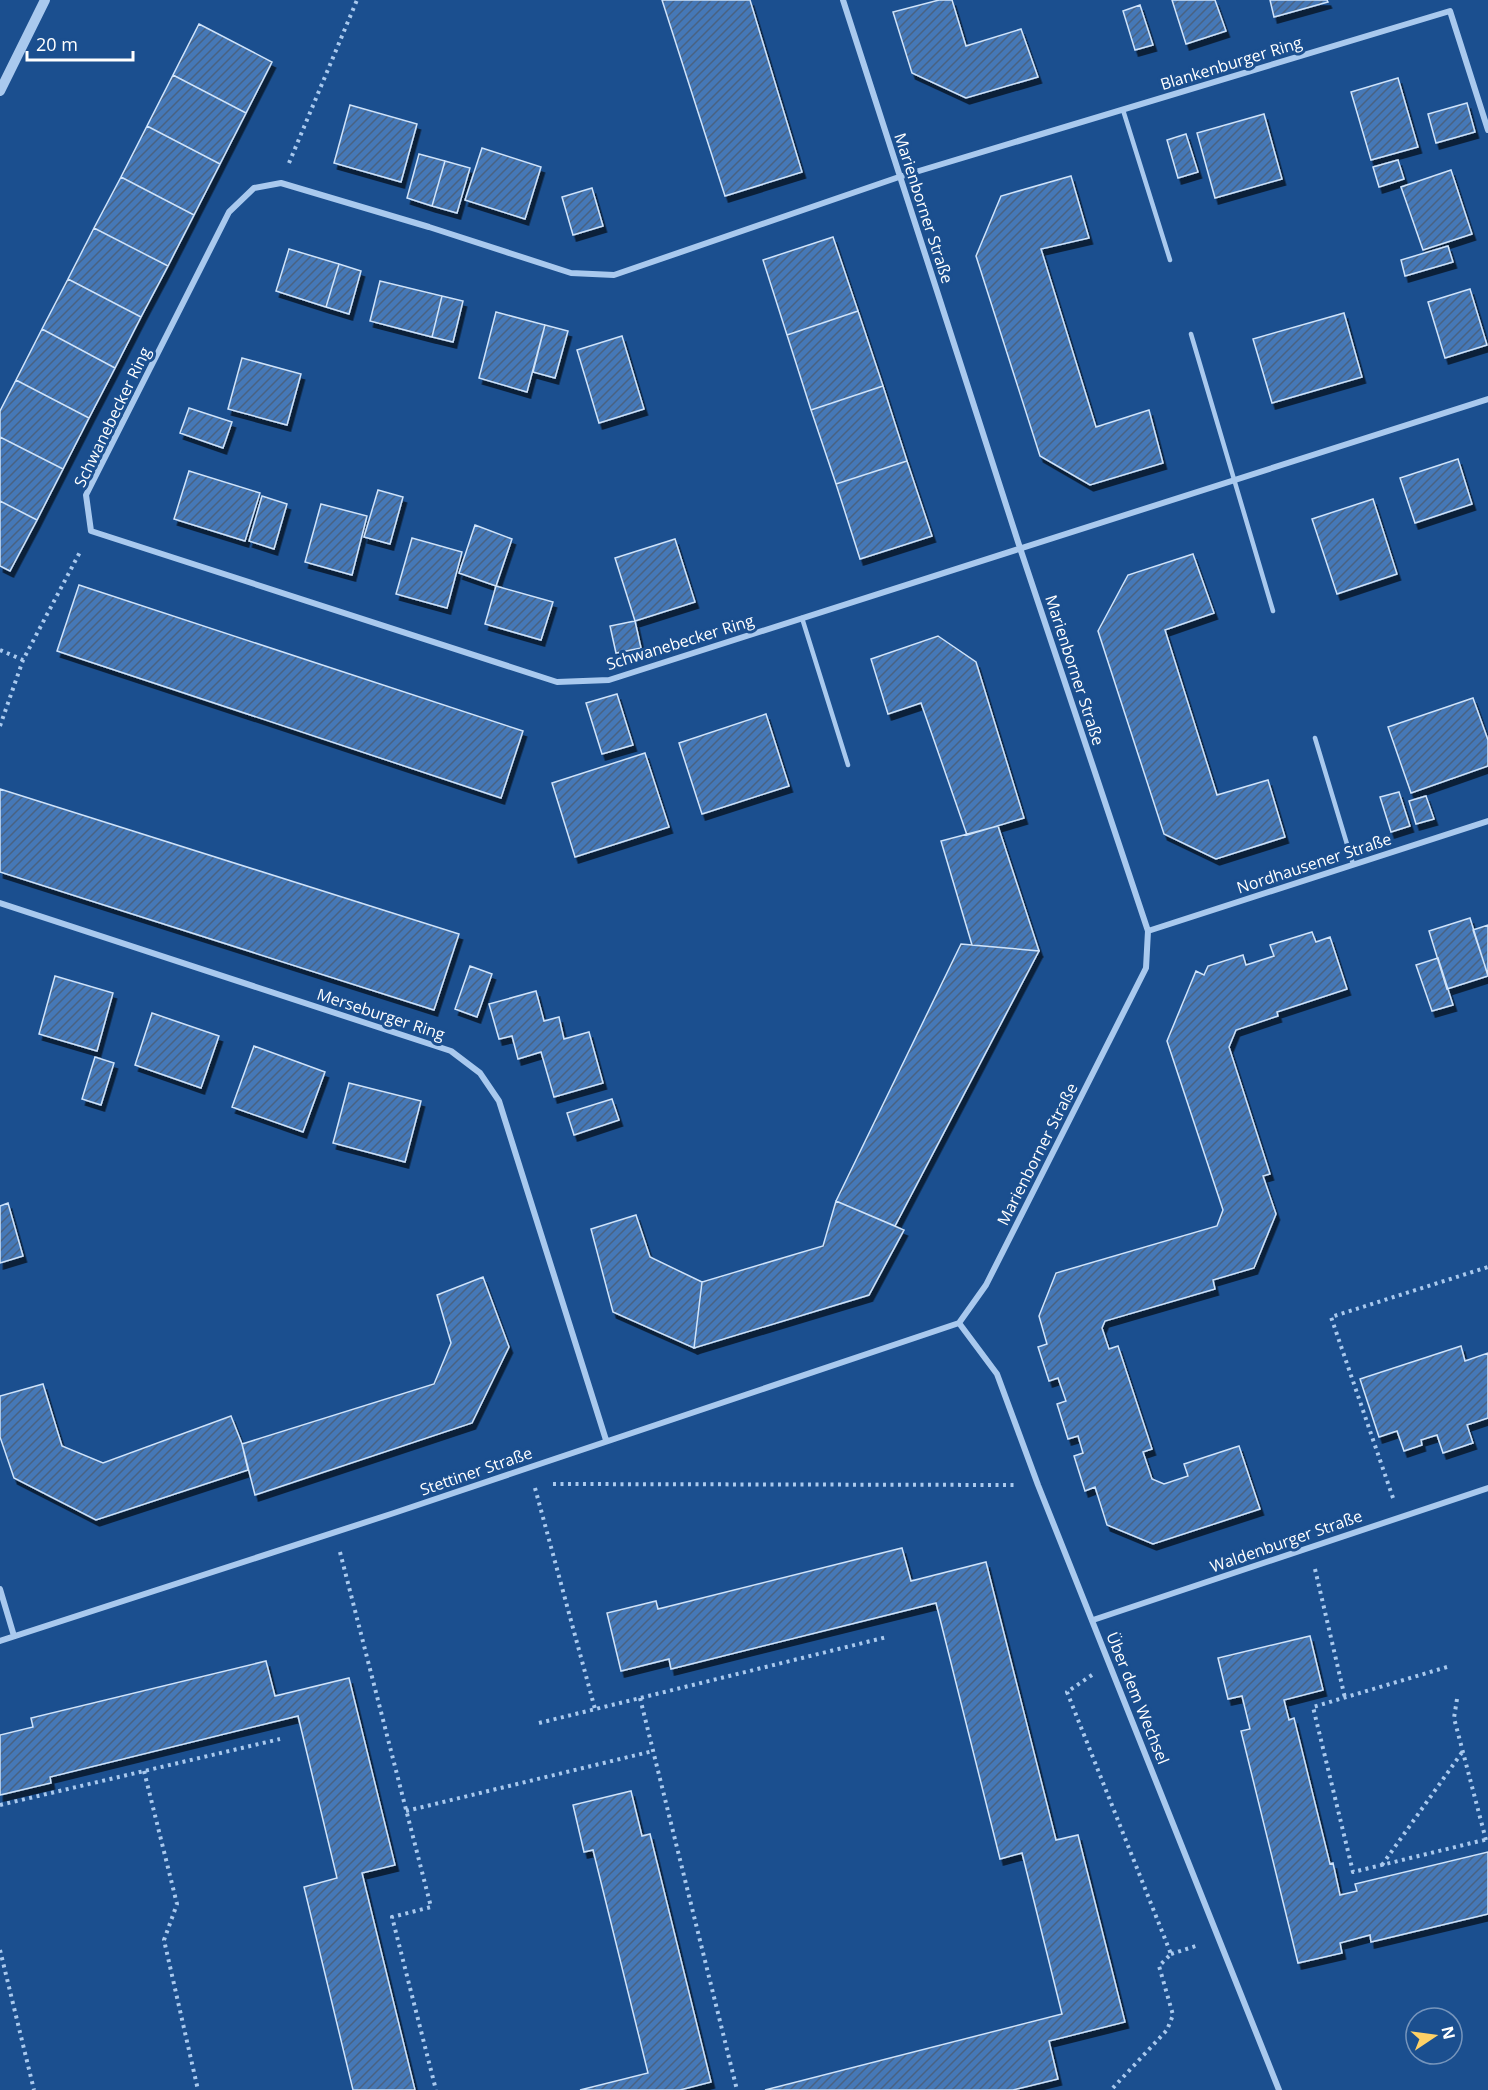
<svg xmlns="http://www.w3.org/2000/svg" width="1488" height="2090" font-family="'Open Sans',sans-serif">
	<style>
		.building { fill: url(#building-hatch); stroke: #cfe3fa; stroke-width: 1.5; filter: url(#shadow) }
		.lines { fill: none; stroke-linecap: round; stroke-linejoin: round }
		.path { stroke: #a9c9ee; stroke-width: 4; stroke-dasharray: 3 4.5; stroke-linecap: butt }
		.service { stroke: #a9c9ee; stroke-width: 4.5 }
		.minor { stroke: #a9c9ee; stroke-width: 6 }
		.tertiary { stroke: #a9c9ee; stroke-width: 10 }
		.labels { text-anchor: middle; dominant-baseline: central; stroke-width: 6; stroke-linejoin: round; paint-order: stroke }
		.street-label { font-size: 16px; fill: #fff; stroke: #1b4f8f }
	</style>
	<defs>
		<pattern id="building-hatch" width="6" height="6" patternUnits="userSpaceOnUse" patternTransform="scale(1.5)"><rect width="6" height="6" fill="#4478b7"/><path d="M-1 1l2-2M0 6l6-6M5 7l2-2" fill="none" stroke="#486282"/></pattern>
		<filter id="shadow"><feDropShadow dx="3.5" dy="6" stdDeviation="0" flood-color="#0009"/></filter>
	</defs>
	<rect width="100%" height="100%" fill="#1b4f8f"/>
	<path class="building" d="M662,0H750L802,172L725,196Z
		M939,0H952L966,46L1021,29L1038,77L966,98L912,73L893,12Z
		M1172,0H1215L1226,31L1186,44Z
		M1270,0H1327L1328,2L1274,17Z
		M1140,5L1153,45L1135,50L1123,11Z
		M199,24L272,62L246,113L173,75Z
		M173,75L246,113L220,164L147,126Z
		M1398,78L1418,147L1371,160L1351,92Z
		M1467,103L1475,132L1436,143L1428,114Z
		M350,105L417,124L401,182L334,163Z
		M1264,114L1282,179L1215,198L1197,133Z
		M147,126L220,164L194,215L121,177Z
		M1186,134L1198,172L1178,178L1167,140Z
		M482,148L541,167L525,219L465,200Z
		M419,154L445,161L432,206L407,198Z
		M1398,160L1404,179L1379,187L1373,167Z
		M445,161L470,168L457,213L432,206Z
		M1451,170L1472,234L1423,250L1401,187Z
		M1071,176L1089,238L1041,249L1096,427L1149,410L1163,463L1090,485L1040,456L976,256L1001,196Z
		M121,177L194,215L168,266L94,228Z
		M592,188L603,226L573,235L562,197Z
		M94,228L168,266L141,317L68,279Z
		M833,237L858,311L787,335L763,260Z
		M1448,246L1453,262L1405,276L1401,260Z
		M289,249L339,264L326,307L276,291Z
		M339,264L361,271L349,314L326,307Z
		M68,279L141,317L115,368L42,329Z
		M380,281L442,296L432,337L370,321Z
		M1470,289L1487,345L1445,358L1428,302Z
		M442,296L463,301L453,342L432,337Z
		M858,311L883,386L811,410L787,335Z
		M496,312L545,325L527,392L479,378Z
		M1344,313L1362,377L1272,403L1253,339Z
		M545,325L568,331L555,378L533,372Z
		M42,329L115,368L89,418L16,380Z
		M622,336L644,409L599,423L577,350Z
		M242,358L301,374L287,425L228,409Z
		M16,380L89,418L63,469L0,437V411Z
		M883,386L907,461L836,484L811,410Z
		M189,408L232,422L223,448L180,433Z
		M0,437L63,469L37,520L0,501Z
		M1458,459L1472,504L1415,523L1400,478Z
		M907,461L932,536L860,559L836,484Z
		M189,471L260,493L245,541L174,519Z
		M378,490L403,497L390,544L364,537Z
		M262,496L287,504L274,549L249,541Z
		M1373,499L1397,574L1337,594L1312,519Z
		M0,501L37,520L10,571L0,566Z
		M321,504L367,516L352,575L305,562Z
		M475,525L512,539L496,586L459,573Z
		M412,538L462,552L447,608L396,594Z
		M675,539L695,602L635,621L615,558Z
		M1193,554L1214,613L1165,630L1217,795L1268,780L1285,837L1216,859L1164,834L1098,631L1128,575Z
		M79,585L523,731L501,798L57,651Z
		M496,586L553,602L541,640L485,624Z
		M635,621L641,648L616,653L610,626Z
		M938,636L976,662L1024,818L967,835L921,703L888,714L871,659Z
		M617,694L633,745L602,754L586,703Z
		M1473,698L1488,740V766L1411,793L1388,727Z
		M766,714L789,786L702,814L679,743Z
		M645,753L669,827L575,857L552,783Z
		M0,789L459,934L434,1010L0,872Z
		M1399,792L1410,826L1391,832L1380,797Z
		M1426,796L1434,819L1416,824L1409,801Z
		M998,826L1039,951L972,945L941,841Z
		M1470,918L1488,976L1447,989L1429,931Z
		M1488,925V975L1473,930Z
		M1312,932L1316,942L1330,937L1347,989L1277,1012L1278,1016L1236,1030L1229,1047L1270,1174L1263,1176L1276,1214L1254,1268L1213,1280L1215,1289L1105,1321L1102,1328L1109,1349L1118,1346L1152,1449L1143,1452L1152,1479L1164,1484L1188,1476L1184,1464L1239,1446L1260,1509L1153,1544L1107,1525L1095,1487L1085,1491L1074,1456L1083,1453L1078,1436L1068,1439L1057,1404L1066,1401L1058,1378L1049,1381L1038,1347L1047,1344L1039,1316L1056,1273L1217,1226L1223,1210L1167,1041L1196,971L1204,975L1208,966L1243,955L1246,965L1274,956L1270,945Z
		M961,944L1039,951L895,1226L836,1201Z
		M1438,958L1453,1005L1432,1011L1416,965Z
		M470,966L492,974L477,1017L455,1009Z
		M55,976L113,993L97,1051L39,1034Z
		M536,991L544,1021L559,1017L564,1039L589,1032L603,1083L554,1097L541,1052L518,1059L512,1036L499,1039L489,1004Z
		M152,1013L219,1036L201,1088L135,1065Z
		M254,1046L325,1072L303,1132L232,1107Z
		M95,1057L114,1063L101,1105L82,1099Z
		M349,1083L421,1101L405,1162L333,1143Z
		M612,1099L619,1120L574,1135L567,1113Z
		M836,1201L904,1230L869,1295L694,1348L702,1282L823,1246Z
		M8,1203L23,1256L0,1263V1206Z
		M636,1215L650,1257L702,1282L694,1348L613,1312L591,1229Z
		M483,1277L509,1347L472,1423L255,1495L242,1444L434,1384L451,1343L437,1295Z
		M1461,1346L1465,1361L1488,1353V1418L1467,1425L1473,1443L1443,1453L1437,1435L1421,1440L1422,1445L1404,1451L1397,1431L1379,1437L1360,1379Z
		M43,1384L62,1446L103,1463L231,1416L242,1444L248,1470L96,1520L14,1478L0,1437V1396Z
		M902,1548L911,1581L986,1562L1056,1840L1078,1835L1125,2022L1049,2041L1058,2079L1013,2090H765L1062,2014L1022,1853L1000,1859L936,1603L671,1669L669,1659L621,1671L607,1613L656,1601L658,1609Z
		M1310,1636L1323,1690L1284,1700L1289,1720L1294,1718L1330,1864L1333,1863L1340,1895L1357,1891L1355,1884L1488,1852V1914L1371,1942L1370,1935L1340,1943L1342,1953L1298,1963L1241,1731L1250,1729L1242,1696L1228,1699L1218,1658Z
		M266,1661L275,1696L349,1678L395,1865L362,1873L415,2090H353L304,1887L337,1878L298,1716L50,1777L51,1783L0,1795V1735L33,1727L31,1718Z
		M631,1791L642,1836L650,1834L711,2082L680,2090H580L648,2073L593,1850L584,1852L573,1805Z"/>
	<g class="lines">
		<path class="path" d="M289,163L357,0
			M0,650L23,660
			M0,726L23,660L81,550
			M553,1484L1016,1485
			M535,1488L595,1709
			M1393,1498L1331,1317L1488,1267
			M340,1552L431,1907L392,1917L436,2090
			M1315,1569L1345,1698
			M1447,1667L1313,1707L1353,1872L1488,1839
			M1092,1675L1067,1692L1171,1954L1159,1966L1173,2015L1167,2030L1111,2090
			M640,1698L737,2090
			M1457,1699L1454,1718L1486,1840
			M539,1723L887,1637
			M144,1771L177,1904L164,1940L198,2090
			M0,1805L280,1739
			M406,1811L653,1751
			M1382,1865L1463,1751
			M0,1950L34,2090
			M1171,1954L1199,1945"/>
		<path class="service" d="M1123,110L1170,260
			M1191,334L1273,611
			M802,618L848,765
			M1315,738L1353,864"/>
		<path class="minor" d="M843,0L1020,548L1148,931L1146,968L986,1285L959,1323
			M1488,130L1450,11L899,177L614,275L571,273L429,227L281,183L254,188L229,212L86,495L91,531L557,682L609,680L1488,399
			M0,903L451,1051L480,1073L499,1101L606,1440
			M1148,931L1488,821
			M959,1323L997,1374L1038,1485L1279,2090
			M0,1589L14,1636
			M1093,1620L1488,1488
			M0,1641L394,1513L959,1323"/>
		<path class="tertiary" d="M0,91L45,0"/>
	</g>
	<g class="labels">
		<g class="street-label">
			<text transform="translate(1231 63) rotate(-17)">Blankenburger Ring</text>
			<text transform="translate(924 208) rotate(72)">Marienborner Straße</text>
			<text transform="translate(112 417) rotate(-64)">Schwanebecker Ring</text>
			<text transform="translate(680 642) rotate(-17)">Schwanebecker Ring</text>
			<text transform="translate(1075 670) rotate(72)">Marienborner Straße</text>
			<text transform="translate(1314 863) rotate(-18)">Nordhausener Straße</text>
			<text transform="translate(381 1014) rotate(18)">Merseburger Ring</text>
			<text transform="translate(1037 1154) rotate(-63)">Marienborner Straße</text>
			<text transform="translate(476 1471) rotate(-19)">Stettiner Straße</text>
			<text transform="translate(1286 1541) rotate(-19)">Waldenburger Straße</text>
			<text transform="translate(1138 1698) rotate(68)">Über dem Wechsel</text>
		</g>
	</g>
	<g transform="translate(1434 2036) rotate(77)"><circle r="28" fill="#1b4f8f" stroke="#7695bc" stroke-width="1.5"/>
	<path d="M0-4.5L10 22L0 15L-10 22Z" fill="#ffd166"/>
	<text y="-9" font-size="16" font-weight="bold" text-anchor="middle" fill="#ffffff">N</text>
	</g>
	<path d="M27 51v9h106v-9" fill="none" stroke="#ffffff" stroke-width="3"/>
	<text x="36" y="51" font-size="18" fill="#ffffff" stroke="#1b4f8f" stroke-width="4.5" paint-order="stroke">20 m</text>
</svg>
